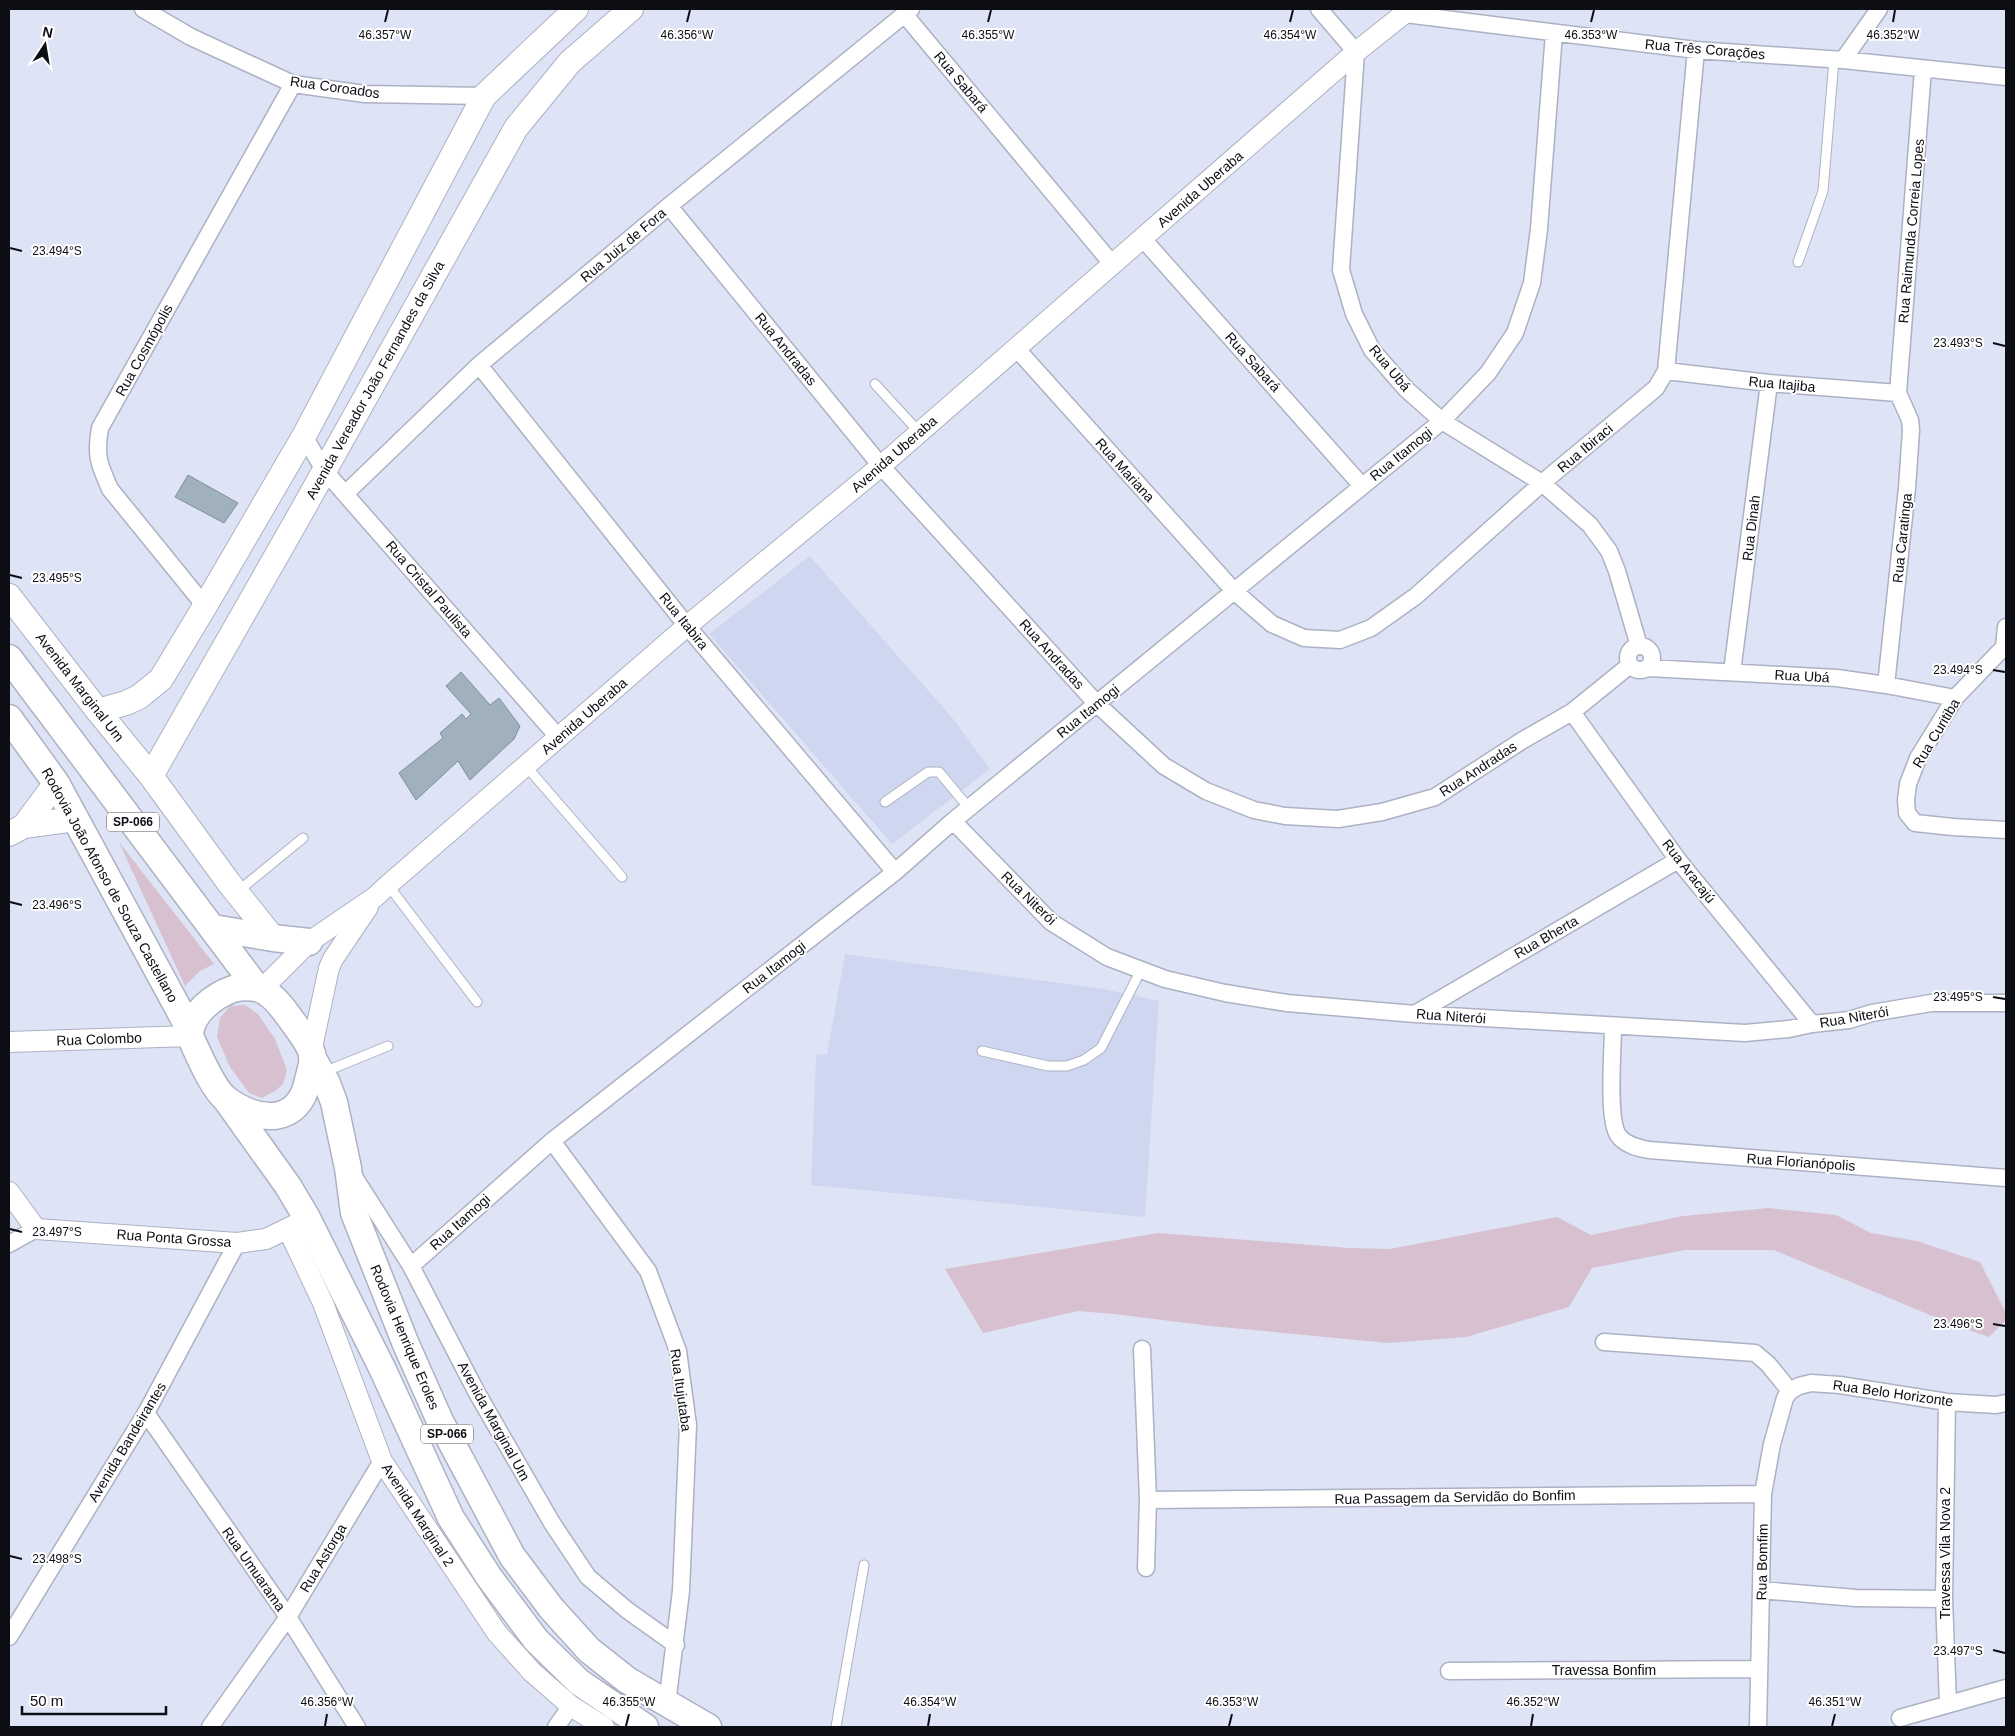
<svg xmlns="http://www.w3.org/2000/svg" width="2015" height="1736" font-family="Helvetica,sans-serif">
	<style>
		.built { fill: #cfd7f0 }
		.green { fill: #d7c0cf }
		.building { fill: #a0b1bd; stroke: #7e8e9a }
		.lines { fill: none; stroke-linecap: round; stroke-linejoin: round }
		.service-casing { stroke: #acb1c3; stroke-width: 11 }
		.minor-casing { stroke: #acb1c3; stroke-width: 19 }
		.tertiary-casing { stroke: #acb1c3; stroke-width: 22 }
		.secondary-casing { stroke: #acb1c3; stroke-width: 26 }
		.primary-casing { stroke: #acb1c3; stroke-width: 29 }
		.service { stroke: #fff; stroke-width: 9 }
		.minor { stroke: #fff; stroke-width: 16 }
		.tertiary { stroke: #fff; stroke-width: 20 }
		.secondary { stroke: #fff; stroke-width: 24 }
		.primary { stroke: #fff; stroke-width: 26 }
		.ticks { fill: none; stroke: #0c0e14; stroke-width: 2 }
		.labels { text-anchor: middle; dominant-baseline: central; stroke-width: 4; stroke-linejoin: round; paint-order: stroke }
		.shield { fill: #fff; stroke: #55565a; stroke-width: 1 }
		.shield-label { font-size: 12px; font-weight: bold; fill: #0c0e14 }
		.street-label { font-size: 14px; fill: #0c0e14; stroke: #fff }
		.ticks-label { font-size: 12px; text-anchor: middle; fill: #0c0e14; stroke: #fff; stroke-width: 4; stroke-linejoin: round; paint-order: stroke }
	</style>
	<rect width="100%" height="100%" fill="#dee4f6"/>
	<path class="built" d="M810,556L955,721L990,769L892,844L709,634Z
		M845,954L1104,989L1159,1001L1145,1217L811,1185L816,1055L827,1054Z"/>
	<path class="green" d="M119,842L214,964L200,971L185,986Z
		M245,1005L258,1014L275,1039L287,1070L283,1084L275,1091L262,1098L249,1093L230,1067L217,1037L220,1018L230,1006Z
		M1769,1208L1836,1215L1871,1233L1917,1241L1980,1262L2006,1313V1320L1989,1337L1954,1325L1774,1250H1685L1592,1268L1569,1307L1466,1337L1388,1343L1211,1326L1114,1314L1078,1311L983,1333L945,1269L1158,1233L1349,1248L1390,1249L1557,1217L1591,1235L1683,1216Z"/>
	<path class="building" d="M188,475L238,503L224,523L175,497Z
		M461,672L490,705L499,698L520,726L514,739L470,780L458,761L416,800L399,773L443,738L440,733L462,714L466,719L471,714L446,686Z"/>
	<g class="lines">
		<defs>
			<path id="service" d="M1798,262L1823,191L1834,60
				M875,384L919,432
				M526,766L622,877
				M885,802L928,772H939L969,808
				M388,885L477,1002
				M237,892L303,838
				M982,1051L1048,1066H1067L1084,1060L1101,1048L1141,970
				M324,1072L388,1046
				M836,1727L864,1565"/>
			<path id="minor" d="M143,9L191,37L293,84L365,94L484,96
				M1319,9L1356,52L1341,270L1354,314L1372,350L1406,389L1442,421L1542,483L1590,525L1609,551L1617,571L1639,646
				M1405,14L1696,50L1843,60L2006,77
				M905,15L1113,265
				M1843,60L1879,9
				M669,206L881,466L1097,704L1164,766L1206,791L1254,810L1285,816L1338,819L1382,812L1435,797L1523,740L1572,712L1630,665
				M1143,239L1362,486
				M1016,348L1234,591L1272,624L1304,638L1340,640L1371,628L1416,596L1542,483L1656,388L1666,371L1696,50
				M479,365L687,626L895,872
				M1666,371L1769,383L1898,393
				M1898,393L1923,69
				M304,436L324,470L559,738
				M346,493L479,365L669,206L911,9
				M205,606L110,489C99,464 95,456 100,428L293,84
				M2006,627L2004,647L1955,698L1918,758L1908,784L1906,800L1907,813L1915,823L1953,827L2006,830
				M1628 658a12 12 0 1 1 24 0a12 12 0 1 1-24 0Z
				M1648,668L1837,678L1886,685L1955,698
				M1732,672L1769,383
				M1886,685L1907,488L1911,430L1910,420L1898,393
				M1572,712L1678,860L1812,1024
				M953,821L1051,922L1107,957L1165,979L1225,993L1287,1003L1415,1014L1745,1033L1789,1029L1812,1024L1849,1020L1872,1013L1931,1003H2006
				M1415,1014L1678,860
				M1613,1026C1613,1050 1607,1118 1618,1135C1625,1145 1638,1148 1649,1150L2006,1178
				M552,1141L648,1271L678,1351L688,1425L681,1591L667,1704
				M353,1175L411,1266L477,1393L552,1523L588,1577L627,1610L676,1645
				M9,1244L36,1229
				M411,1266L552,1141L895,872L953,821L1442,421L1488,373L1515,333L1532,283L1539,229L1554,33
				M1604,1342L1755,1353L1768,1364L1790,1391
				M1142,1349L1148,1500L1146,1568
				M1947,1402L1944,1599L1948,1704
				M146,1413L288,1617L357,1727
				M1148,1500L1763,1494
				M1761,1590L1856,1598L1944,1599
				M9,1637L146,1413L237,1243
				M1449,1671L1759,1669
				M1900,1718L2006,1688
				M210,1727L288,1617L382,1461
				M556,1727L571,1706
				M1758,1727L1763,1494L1772,1444L1785,1398L1790,1391L1799,1386L1811,1383L1840,1385L1947,1402L1996,1405L2006,1403"/>
			<path id="tertiary" d="M262,989L309,942L375,897L388,885L687,626L881,466L1356,52L1410,9
				M9,1042L190,1036
				M311,1052L329,968L333,959L368,907
				M9,1192L36,1229L237,1243L266,1239L299,1223
				M288,1229L323,1303L382,1461L497,1633L532,1672L571,1706L604,1727"/>
			<path id="secondary" d="M9,596L98,711L151,776L229,883L273,938
				M98,711L126,703L139,697L161,679L205,606L304,436L484,96L576,9
				M151,776L298,518L516,128L570,62L631,9
				M24,826L56,783
				M9,834L24,826L75,819"/>
			<path id="primary" d="M9,658L257,988
				M9,718L56,783L190,1030
				M213,928L273,938L309,942
				M257,988C271,992 281,1006 290,1018C297,1028 308,1041 312,1053C314,1061 310,1072 308,1080C299,1126 258,1123 226,1099C212,1088 198,1053 190,1036C190,1014 213,996 233,989C240,987 249,987 257,988Z
				M312,1057L326,1081L334,1102L348,1168L354,1213L405,1342L440,1421L512,1556L551,1608L589,1650L627,1680L708,1727
				M225,1098L288,1186L307,1218L382,1368L451,1518L489,1577L536,1640L579,1682L645,1727"/>
		</defs>
		<use href="#service" class="service-casing"/>
		<use href="#minor" class="minor-casing"/>
		<use href="#tertiary" class="tertiary-casing"/>
		<use href="#secondary" class="secondary-casing"/>
		<use href="#primary" class="primary-casing"/>
		<use href="#service" class="service"/>
		<use href="#minor" class="minor"/>
		<use href="#tertiary" class="tertiary"/>
		<use href="#secondary" class="secondary"/>
		<use href="#primary" class="primary"/>
	</g>
	<path class="ticks" d="M385,22L388,10M687,22L690,10M988,22L991,10M1290,22L1293,10M1591,22L1594,10M1893,22L1895,10M10,248L22,251M1993,343L2005,346M10,575L22,578M1993,670L2005,672M10,902L22,905M1993,997L2005,999M10,1229L22,1232M1993,1324L2005,1326M10,1556L22,1559M1993,1650L2005,1653M325,1726L327,1714M626,1726L629,1714M928,1726L930,1714M1229,1726L1232,1714M1531,1726L1533,1714M1832,1726L1835,1714"/>
	<g class="labels">
		<g class="shield">
			<rect x="107" y="812.5" width="52" height="19" rx="4"/>
			<rect x="421" y="1424.5" width="52" height="19" rx="4"/>
		</g>
		<g class="shield-label">
			<text x="133" y="822">SP-066</text>
			<text x="447" y="1434">SP-066</text>
		</g>
		<g class="street-label">
			<text transform="translate(1705 49) rotate(5)">Rua Três Corações</text>
			<text transform="translate(961 82) rotate(50)">Rua Sabará</text>
			<text transform="translate(335 87) rotate(8)">Rua Coroados</text>
			<text transform="translate(1200 189) rotate(-41)">Avenida Uberaba</text>
			<text transform="translate(1911 231) rotate(-85)">Rua Raimunda Correia Lopes</text>
			<text transform="translate(623 245) rotate(-40)">Rua Juiz de Fora</text>
			<text transform="translate(786 349) rotate(51)">Rua Andradas</text>
			<text transform="translate(144 350) rotate(-61)">Rua Cosmópolis</text>
			<text transform="translate(1253 362) rotate(48)">Rua Sabará</text>
			<text transform="translate(1390 368) rotate(50)">Rua Ubá</text>
			<text transform="translate(375 380) rotate(-61)">Avenida Vereador João Fernandes da Silva</text>
			<text transform="translate(1782 384) rotate(5)">Rua Itajiba</text>
			<text transform="translate(1585 448) rotate(-40)">Rua Ibiraci</text>
			<text transform="translate(894 454) rotate(-41)">Avenida Uberaba</text>
			<text transform="translate(1401 454) rotate(-39)">Rua Itamogi</text>
			<text transform="translate(1125 470) rotate(48)">Rua Mariana</text>
			<text transform="translate(1751 528) rotate(-83)">Rua Dinah</text>
			<text transform="translate(1902 538) rotate(-84)">Rua Caratinga</text>
			<text transform="translate(429 589) rotate(49)">Rua Cristal Paulista</text>
			<text transform="translate(684 621) rotate(51)">Rua Itabira</text>
			<text transform="translate(1052 654) rotate(48)">Rua Andradas</text>
			<text transform="translate(1802 676) rotate(3)">Rua Ubá</text>
			<text transform="translate(80 687) rotate(52)">Avenida Marginal Um</text>
			<text transform="translate(1088 711) rotate(-39)">Rua Itamogi</text>
			<text transform="translate(584 716) rotate(-41)">Avenida Uberaba</text>
			<text transform="translate(1936 733) rotate(-59)">Rua Curitiba</text>
			<text transform="translate(1478 769) rotate(-33)">Rua Andradas</text>
			<text transform="translate(1689 871) rotate(52)">Rua Aracajú</text>
			<text transform="translate(110 885) rotate(61)">Rodovia João Afonso de Souza Castellano</text>
			<text transform="translate(1029 898) rotate(44)">Rua Niterói</text>
			<text transform="translate(1546 937) rotate(-30)">Rua Bherta</text>
			<text transform="translate(774 967) rotate(-38)">Rua Itamogi</text>
			<text transform="translate(1451 1016) rotate(4)">Rua Niterói</text>
			<text transform="translate(1854 1017) rotate(-10)">Rua Niterói</text>
			<text transform="translate(99 1039) rotate(-2)">Rua Colombo</text>
			<text transform="translate(1801 1162) rotate(4)">Rua Florianópolis</text>
			<text transform="translate(460 1222) rotate(-42)">Rua Itamogi</text>
			<text transform="translate(174 1238) rotate(4)">Rua Ponta Grossa</text>
			<text transform="translate(405 1337) rotate(67)">Rodovia Henrique Eroles</text>
			<text transform="translate(681 1390) rotate(82)">Rua Itujutaba</text>
			<text transform="translate(1893 1393) rotate(8)">Rua Belo Horizonte</text>
			<text transform="translate(494 1421) rotate(61)">Avenida Marginal Um</text>
			<text transform="translate(127 1442) rotate(-59)">Avenida Bandeirantes</text>
			<text transform="translate(1455 1497) rotate(-1)">Rua Passagem da Servidão do Bonfim</text>
			<text transform="translate(418 1515) rotate(57)">Avenida Marginal 2</text>
			<text transform="translate(1945 1553) rotate(-90)">Travessa Vila Nova 2</text>
			<text transform="translate(323 1558) rotate(-59)">Rua Astorga</text>
			<text transform="translate(1762 1562) rotate(-89)">Rua Bomfim</text>
			<text transform="translate(254 1569) rotate(55)">Rua Umuarama</text>
			<text x="1604" y="1670">Travessa Bonfim</text>
		</g>
	</g>
	<g class="ticks-label">
		<text x="385" y="39">46.357°W</text>
		<text x="687" y="39">46.356°W</text>
		<text x="988" y="39">46.355°W</text>
		<text x="1290" y="39">46.354°W</text>
		<text x="1591" y="39">46.353°W</text>
		<text x="1893" y="39">46.352°W</text>
		<text x="57" y="255">23.494°S</text>
		<text x="1958" y="347">23.493°S</text>
		<text x="57" y="582">23.495°S</text>
		<text x="1958" y="674">23.494°S</text>
		<text x="57" y="909">23.496°S</text>
		<text x="1958" y="1001">23.495°S</text>
		<text x="57" y="1236">23.497°S</text>
		<text x="1958" y="1328">23.496°S</text>
		<text x="57" y="1563">23.498°S</text>
		<text x="1958" y="1655">23.497°S</text>
		<text x="327" y="1706">46.356°W</text>
		<text x="629" y="1706">46.355°W</text>
		<text x="930" y="1706">46.354°W</text>
		<text x="1232" y="1706">46.353°W</text>
		<text x="1533" y="1706">46.352°W</text>
		<text x="1835" y="1706">46.351°W</text>
	</g>
	<rect width="2015" height="1736" fill="none" stroke="#0c0e14" stroke-width="20"/>
	<g transform="translate(45 45) rotate(12)" stroke="#ffffff" stroke-width="4" paint-order="stroke">
	<path d="M0-4L9 19L0 12L-9 19Z" fill="#0c0e14"/>
	<text y="-8" font-size="14" font-weight="bold" text-anchor="middle" fill="#0c0e14">N</text>
	</g>
	<path d="M22 1706v8h144v-8" fill="none" stroke="#0c0e14" stroke-width="2.5"/>
	<text x="30" y="1706" font-size="15" fill="#0c0e14" stroke="#ffffff" stroke-width="4" paint-order="stroke">50 m</text>
</svg>
